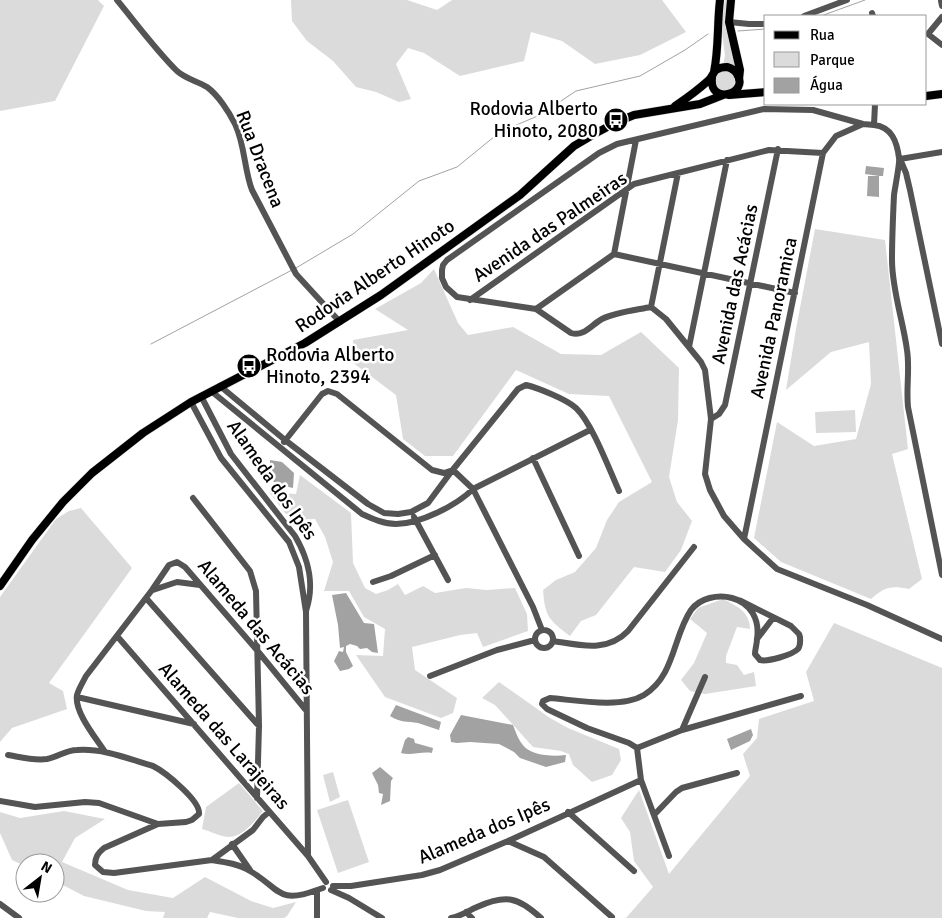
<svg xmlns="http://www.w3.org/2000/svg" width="942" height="918" font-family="Signika,sans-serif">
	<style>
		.green { fill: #dbdbdb }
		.water { fill: #a2a2a2 }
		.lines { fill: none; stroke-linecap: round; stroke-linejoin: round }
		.stream { stroke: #a2a2a2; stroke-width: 1 }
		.major-casing { stroke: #dbdbdb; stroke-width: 9 }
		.minor { stroke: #545454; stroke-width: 6 }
		.major { stroke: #000; stroke-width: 8 }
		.labels { text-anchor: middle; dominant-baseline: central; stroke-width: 5; stroke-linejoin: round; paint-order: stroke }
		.poi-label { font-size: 19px; fill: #000; stroke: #fff; text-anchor: end }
		.street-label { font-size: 19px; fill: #000; stroke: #fff }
	</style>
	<rect width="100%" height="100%" fill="#fff"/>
	<path class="green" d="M0,0H98L104,6L55,101L0,111Z
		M291,0H407L437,10L452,0H662L686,32L640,55L595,64L562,41L531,32L524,61L460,76L424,53L408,48L396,64L411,99L399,102L376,92L356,87L333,61L307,41L292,21Z
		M725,0H728L725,26L738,69L723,66L725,55L721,26Z
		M715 81a10 10 0 1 1 20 0a10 10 0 1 1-20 0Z
		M815,229L885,240L908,449L892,454L922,579L909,589C891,585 884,587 871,599L781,562L754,538L777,422L814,446L856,439L871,384L869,342L831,352L786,390L796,329Z
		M434,269L458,323L468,335L513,327L561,354L601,355L641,332L679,368L678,420L669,477L677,502L692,521L681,550L665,572L634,567L596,615L581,621L570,636C549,620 545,617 543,590L556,580L575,572L596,548L607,520L619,502L652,482L609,396L569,394L516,370L453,456H425L403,439L396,395L352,362L353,340L408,330L375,309L421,283Z
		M855,410L856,432L816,433L815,412Z
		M300,475L351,513L353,563L365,588L376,594L388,590L398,584L405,595L423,586L435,593L466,588L487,590L515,588L527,614L528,631L483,647L477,633L460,635L412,647L415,670L457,698L453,713L441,718L385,697L356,655L383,656L385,629L364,617L349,591H324L333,562L325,537L315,519L297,520L285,513L269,492L296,494Z
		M81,508L132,568L49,683L63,691L67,709L12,728L0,742V597L56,519L69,511Z
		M723,599C737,606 750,612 750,629L737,627L726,656V663L737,665L744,675L754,672L756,686L705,694L690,691L681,680L694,663L707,633L690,619L698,608Z
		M834,623L942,668V918H626L653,887L634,861L630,832L621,818L639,790L669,874L750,776L743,754L757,738L759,719L814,701L806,672Z
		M499,682L550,718L568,728L619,749L621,760L612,775L592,782L573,765L569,754L561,751L533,747L495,705L482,698Z
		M333,772L340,797L330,802L323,775Z
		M239,783L263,811C255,821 243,837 229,837C221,837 210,831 202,829L206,807Z
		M348,800L369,862L338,873L317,810Z
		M64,811L105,819L75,838L62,862L128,890L173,898L205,877L251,901L273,908L296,902L287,916L284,918H238L210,912L207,918H163L165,912L146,911L84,896L55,881V863H25V866L12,860L0,833V812L20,818Z"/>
	<path class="water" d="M866,166L884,168L883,176H879V197L867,196L868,176H879L865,174Z
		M270,460L282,462L294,473L293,488C270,483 270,483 270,460Z
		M346,593L364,623L374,624L378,653L372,652L367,648L360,649L357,646L350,644L346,646V652L353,666L349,669L340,671L334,661L339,651L343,652L344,647L340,648L338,625L332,595Z
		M396,705L441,722L439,730C432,728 425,725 418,723C407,721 401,723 390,716Z
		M461,715L513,725C520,744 524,752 545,755C552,756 559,756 566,755L565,762L546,767L520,758L514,752L499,744L470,742L457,743L451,742L450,735Z
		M751,729L753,735L750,741L731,750L727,739Z
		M408,737L414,739L415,743L433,748L432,753C422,751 411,756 401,753L405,740Z
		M380,767L393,778L391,781L390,801L381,805L383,794L379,793L378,785L372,773Z"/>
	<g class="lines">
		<path class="stream" d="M821,16L865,0
			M738,31L766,29
			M296,268L353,234L419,181L457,167L500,132L540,115L576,91L640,76L685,50L708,34
			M151,344L292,270"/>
		<defs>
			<path id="major" d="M731,0L729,22L740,70L739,79
				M714,72C719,48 717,24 720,0
				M729,95L766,92
				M926,96L942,94
				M675,106C687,98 699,89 709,80C712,77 713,73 716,70C719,68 723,67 727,67C731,68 735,70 737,74C750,94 709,106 712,78
				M0,586L32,540L63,502L92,473L143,433L191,402L305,343L381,295L520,195L574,146L596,133L617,122L634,115L700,104L723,95"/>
		</defs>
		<use href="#major" class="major-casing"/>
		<path class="minor" d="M117,0C136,23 155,49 177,71C186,79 197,81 207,87C218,95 229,112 235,124C245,145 244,169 252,190L296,274L340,322
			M941,1L942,6
			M872,13L873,16
			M804,16L847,0
			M729,22L749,24H766
			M928,34L942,17
			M928,34L942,45
			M875,104L874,125L863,124L813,110L764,109L617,144L599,153L447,260L443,265L442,270V278L446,287L457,297L536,309L571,333C584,337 591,325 602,319C616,312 636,310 651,307L666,319L701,362L705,370L711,419L705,474L710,490L724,516L744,539L777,569L867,605L942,639
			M874,125C892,127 897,142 899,158C900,163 895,187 894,195C893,216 892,238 892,260C892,290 903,320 907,350C910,369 906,388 908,407L942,575
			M942,152L900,159L906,173L910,190L942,344
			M614,254L795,293
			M614,254L636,140
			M470,300L634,184L769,150L823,153
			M651,307L678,173
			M536,309L614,254
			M689,347L727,160
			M220,386L285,440L368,504L384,513L398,514L411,512L428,503L451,472L518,389L526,385C538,388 566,399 576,408C592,423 609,469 619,491
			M211,391L362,514C373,519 384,524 396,524C420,524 457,505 473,489L590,430
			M201,396L231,454L295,536C309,560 315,584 306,611
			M191,402L221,458L289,542L299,567L306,612L308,856L326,882
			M711,419L719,414L725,405L778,149
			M284,442L322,394L328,391L337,394L432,470L444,473L453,470L473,489L533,607L542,630
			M533,458L579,556
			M193,498L250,571L256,591L259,726L257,798
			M414,517L448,580
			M744,539L823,153L836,136L863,124
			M373,582L391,576L435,555
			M153,590L177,582L200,585
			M146,598L259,726
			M535 639a9 9 0 1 1 18 0a9 9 0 1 1-18 0Z
			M117,636L308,856
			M757,639L773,618
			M553,641C580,645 607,653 628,631L694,547
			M430,676L497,650L535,640
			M77,697L194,724
			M682,730L705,677
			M637,748L629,743L587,728L547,709L542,704L543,701L550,698C575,700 621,709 644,695C675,676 673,636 691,610C700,598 718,594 732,598C751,603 760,620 757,639C757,644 755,649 755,654L760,660C768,662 792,655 798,649C801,645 800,641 800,637L799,634L791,626L741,601
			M105,752C96,738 74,712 77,695C79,688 83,682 86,676L152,590L169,565L177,562L185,567L256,649L305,709
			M0,801L35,807L85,802L99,803L158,824L186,822L192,820L199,814C201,801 165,772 153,766C129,759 103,748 77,750C66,750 58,757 47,759C34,761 20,757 8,755
			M568,812L634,871
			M654,815L676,792L682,788L737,773
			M158,824L104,848C98,853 95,857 95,865L103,872L114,873L212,860C225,862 239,864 250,871C280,888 277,905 317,890
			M508,841L544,857L612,917
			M232,844L250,870
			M669,856L641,780L637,748L682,730L801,696
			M212,860L253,830L263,817L269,812
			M333,886H351L422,875L440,870L508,841L641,780
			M331,890L349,898L382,918
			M0,904L19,918
			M466,912L472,918
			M317,918V890L323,888
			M451,918C461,916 468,911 477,907C506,894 518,897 541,918"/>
		<use href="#major" class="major"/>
	</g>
	<defs>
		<symbol id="bus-disc" viewBox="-11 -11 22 22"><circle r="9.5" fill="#000" stroke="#fff"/><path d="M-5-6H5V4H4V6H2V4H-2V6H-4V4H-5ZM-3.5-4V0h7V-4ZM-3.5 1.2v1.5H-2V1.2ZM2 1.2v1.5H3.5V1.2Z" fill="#fff"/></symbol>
	</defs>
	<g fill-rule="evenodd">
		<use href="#bus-disc" x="602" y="106" width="28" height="28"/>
		<use href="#bus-disc" x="235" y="352" width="28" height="28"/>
	</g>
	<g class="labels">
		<g class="poi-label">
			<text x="598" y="109">Rodovia Alberto<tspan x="598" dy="22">Hinoto, 2080</tspan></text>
			<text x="266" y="355" text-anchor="start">Rodovia Alberto<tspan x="266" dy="22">Hinoto, 2394</tspan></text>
		</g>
		<g class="street-label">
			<text transform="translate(260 159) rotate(69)">Rua Dracena</text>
			<text transform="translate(550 227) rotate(-34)">Avenida das Palmeiras</text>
			<text transform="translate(375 276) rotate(-34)">Rodovia Alberto Hinoto</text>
			<text transform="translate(735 284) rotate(-78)">Avenida das Acácias</text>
			<text transform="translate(774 318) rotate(-78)">Avenida Panoramica</text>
			<text transform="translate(272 480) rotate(55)">Alameda dos Ipês</text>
			<text transform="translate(256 627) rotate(50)">Alameda das Acácias</text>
			<text transform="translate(224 736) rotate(49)">Alameda das Larajeiras</text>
			<text transform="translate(484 831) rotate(-23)">Alameda dos Ipês</text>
		</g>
	</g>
	<rect x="764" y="15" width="162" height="90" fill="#ffffff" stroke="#999999"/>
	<rect x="774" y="31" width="25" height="8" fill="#000000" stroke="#999999"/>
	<text x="810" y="40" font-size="15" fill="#000000">Rua</text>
	<rect x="774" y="52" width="25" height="15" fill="#dbdbdb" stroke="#999999"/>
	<text x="810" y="65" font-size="15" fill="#000000">Parque</text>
	<rect x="774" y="78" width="25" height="15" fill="#a2a2a2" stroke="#999999"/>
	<text x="810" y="90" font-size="15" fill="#000000">Água</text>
	<g transform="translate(40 878) rotate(31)"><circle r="24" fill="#ffffff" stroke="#999999"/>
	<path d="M0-4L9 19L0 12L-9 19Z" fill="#000000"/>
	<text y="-8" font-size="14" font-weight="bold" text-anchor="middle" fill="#000000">N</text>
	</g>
</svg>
